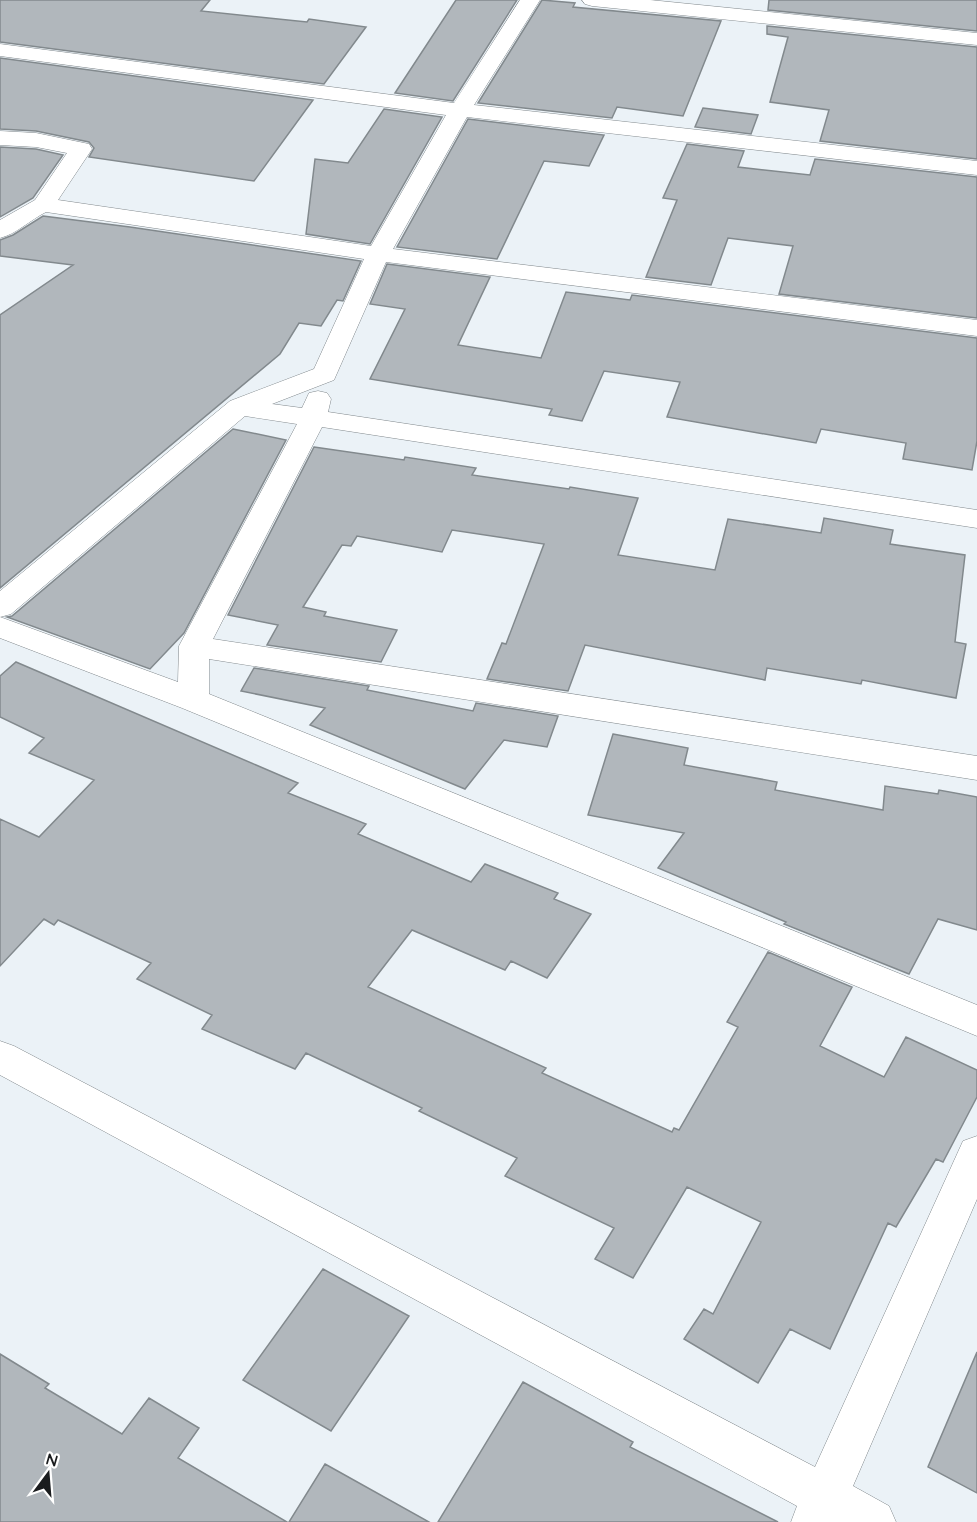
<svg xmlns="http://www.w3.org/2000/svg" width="977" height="1522" font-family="Quicksand,sans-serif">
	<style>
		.building { fill: #b1b7bc; stroke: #82898d; stroke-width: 1.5 }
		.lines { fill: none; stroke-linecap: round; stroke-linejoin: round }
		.minor-casing { stroke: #81888c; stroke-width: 1 }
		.minor { fill: #fff; fill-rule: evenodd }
	</style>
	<rect width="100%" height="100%" fill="#ebf2f7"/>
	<path class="building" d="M0,0H210L201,11L307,22L309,19L366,27L324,84L0,42Z
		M456,0H517L453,101L395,93Z
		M542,0L575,3L573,7L721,21L683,116L617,107L612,118L478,103Z
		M769,0H977V31L768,10Z
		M767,26L977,47V159L820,141L829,110L770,102L788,37L767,34Z
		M0,58L313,100L254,181L89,157L94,148L89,142L36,131L0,129Z
		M703,108L758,115L751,134L695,127Z
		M384,109L442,117L370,244L306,234L315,159L348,163Z
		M468,119L604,135L589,166L544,161L497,259L397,247Z
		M687,144L744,151L738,167L810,175L815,159L977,177V318L779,294L793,246L728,238L711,285L646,277L677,200L663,198Z
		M0,147L36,149L63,155L33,198L0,217Z
		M43,216L130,227L361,261L343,301L337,300L321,326L299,323L280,354L0,588V315L73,265L0,256V240L13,235Z
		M387,264L490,277L458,345L541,358L566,292L630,300L632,295L977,338V441L972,470L903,459L906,443L821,429L816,443L667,417L680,382L604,371L582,421L549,415L552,409L370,379L405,309L370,304Z
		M233,429L286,440L184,633L150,669L7,617L12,616Z
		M314,447L404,460L405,457L476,468L472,475L569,489L570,487L638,498L618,555L715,570L728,519L821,533L824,518L893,530L890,544L965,555L955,642L966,644L956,698L862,680L861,684L767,668L765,680L585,645L568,691L487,679L502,643L506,644L544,544L452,530L442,552L357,536L351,546L342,545L303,607L326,612L324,616L397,630L381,662L267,645L278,625L228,615Z
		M16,662L298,783L288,793L366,824L358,834L471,882L485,864L558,893L554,899L591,914L547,978L511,961L505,970L412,930L368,987L546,1068L542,1073L672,1132L674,1128L679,1130L738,1027L727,1022L768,952L852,987L820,1046L884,1077L906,1037L977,1070V1097L943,1162L936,1159L896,1227L888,1223L830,1349L790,1329L758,1383L684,1339L704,1309L713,1314L761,1222L687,1187L633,1278L595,1259L614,1228L505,1176L517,1158L419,1111L422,1108L306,1053L295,1069L202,1029L212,1015L137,979L151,963L58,920L54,925L44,919L0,966V819L39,837L94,780L29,753L44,738L0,717V676Z
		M254,668L369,686L367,690L473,711L476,703L558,716L547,747L504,740L465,789L310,725L325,708L241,691Z
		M613,734L688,748L684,765L777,782L775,790L883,810L885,786L938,794L939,790L977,797V930L938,919L909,974L784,924L786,922L658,868L684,833L588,815Z
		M323,1269L409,1316L331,1431L243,1380Z
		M977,1352V1493L928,1467Z
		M0,1354L49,1384L45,1388L122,1434L149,1398L199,1428L178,1458L287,1522H0Z
		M523,1382L633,1442L630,1447L778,1522H438Z
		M325,1464L429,1522H289Z"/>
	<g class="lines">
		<defs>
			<path id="minor" d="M520,0H540L474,105L977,161V175L467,117L393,249L977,320V336L386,262L334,380L272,404L302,408L309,393L318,391L327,393L331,399L328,412L977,510V528L322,427L213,639L977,756V780L209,659V694L977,1005V1036L182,708L0,638V617L178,682L179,646L297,424L245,416L11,614L0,617V591L230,401L314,369L364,259L46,212C30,220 16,234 0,238V220L35,200L67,153L36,147L0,145V131L36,133L89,144L92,149L58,200L371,246L446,115L0,56V44L454,103Z
				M582,0H650L977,33V45L592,6L585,4Z
				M0,1041L14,1046L815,1467L963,1141L977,1136V1199L853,1486L889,1506L896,1522H791L797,1506L0,1075Z"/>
		</defs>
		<use href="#minor" class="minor-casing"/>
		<use href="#minor" class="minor"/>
	</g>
	<g transform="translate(48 1474) rotate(16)" stroke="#ffffff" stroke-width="4.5" paint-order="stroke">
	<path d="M0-4.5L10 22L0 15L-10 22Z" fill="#1a1c1e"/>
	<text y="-9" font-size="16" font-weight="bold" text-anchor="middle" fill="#1a1c1e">N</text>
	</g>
</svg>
